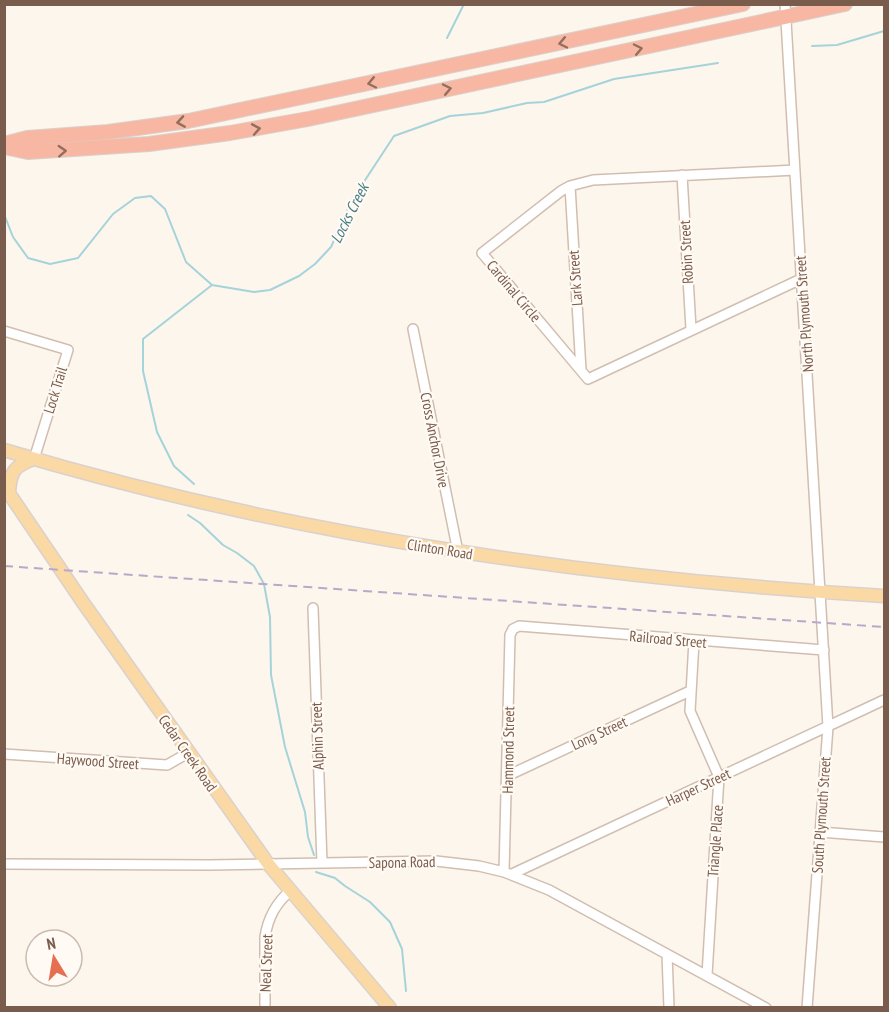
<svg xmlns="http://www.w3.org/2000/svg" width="889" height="1012" font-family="'PT Sans Narrow',sans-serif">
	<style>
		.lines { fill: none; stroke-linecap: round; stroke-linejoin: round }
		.stream { stroke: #a5d3da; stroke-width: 2 }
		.minor-casing { stroke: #d1beb0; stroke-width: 12 }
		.major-casing { stroke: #dad1cd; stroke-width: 15 }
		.highway-casing { stroke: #dad1cd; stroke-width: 16 }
		.minor { stroke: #fff; stroke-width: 9 }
		.major { stroke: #fbd9a5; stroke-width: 12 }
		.highway { stroke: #f7b7a3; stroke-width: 14 }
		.rail { stroke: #b9a8c9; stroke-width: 2; stroke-dasharray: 9 6; stroke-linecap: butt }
		.oneway { stroke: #936e5e }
		.labels { text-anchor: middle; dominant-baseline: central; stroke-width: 4.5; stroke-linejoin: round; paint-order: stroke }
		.street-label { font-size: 15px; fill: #7a5c4d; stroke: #fffaf3 }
		.water-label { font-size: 16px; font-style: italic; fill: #437c86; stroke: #fffaf3 }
	</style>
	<rect width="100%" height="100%" fill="#fdf6ec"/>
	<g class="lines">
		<path class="stream" d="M447,38L464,4
			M812,46L837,45L884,31
			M4,214L13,237L28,258L50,264L78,258L113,214L135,198L151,196L165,209L186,262L212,285L254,292L270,290L299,276L315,264L331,247L352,200L394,136L450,116L483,113L527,103L544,102L614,79L718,63
			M194,484L174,466L157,432L143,371V339L212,285
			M188,515L200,523L223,545L237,553L254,566L264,584L270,617L271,675L285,747L305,812L308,837L314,855
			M316,872L335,878L345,886L370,902L390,922L402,949L406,991"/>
		<defs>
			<path id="minor" d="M785,4L828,727L807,1008
				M795,170L593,180L570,186L561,191L482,253L588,379L801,279
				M682,175L691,329
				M570,186L581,370
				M413,329L458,552
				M4,331L68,350L34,459
				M313,608L322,863
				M694,641L690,711L719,777L707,975
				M4,754L167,765L188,753
				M507,776L690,691
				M820,832L884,837
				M4,864L209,865L436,861L479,866L504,872L549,890L766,1008
				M504,872L510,635L513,629L519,626L824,650
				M512,874L884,700
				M667,954L669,1008
				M265,1008V937C268,917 276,903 291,890"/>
			<path id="major" d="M4,450C291,536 587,578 884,596
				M4,486L84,604L269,865L390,1008
				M9,494C10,473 13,466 34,459"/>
			<path id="highway" d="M4,144L27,138L108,132L188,121L743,4
				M4,147L28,152L149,144L230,133L308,119L845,4"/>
		</defs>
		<use href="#minor" class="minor-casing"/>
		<use href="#major" class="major-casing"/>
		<use href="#highway" class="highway-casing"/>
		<use href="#minor" class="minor"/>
		<use href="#major" class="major"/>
		<use href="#highway" class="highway"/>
		<path class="rail" d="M4,566L884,627"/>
	</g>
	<defs><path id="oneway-chevron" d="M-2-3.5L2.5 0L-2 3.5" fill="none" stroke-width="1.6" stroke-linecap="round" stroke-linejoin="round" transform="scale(1.5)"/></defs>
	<g class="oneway">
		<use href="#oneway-chevron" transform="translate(563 43) rotate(168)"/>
		<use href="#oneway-chevron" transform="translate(638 49) rotate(-12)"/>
		<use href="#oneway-chevron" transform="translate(372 83) rotate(168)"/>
		<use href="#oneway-chevron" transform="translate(447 89) rotate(-12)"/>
		<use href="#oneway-chevron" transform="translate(181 122) rotate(171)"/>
		<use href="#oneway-chevron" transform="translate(256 129) rotate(-10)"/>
		<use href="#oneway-chevron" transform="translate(62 151) rotate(-3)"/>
	</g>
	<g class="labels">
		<g class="street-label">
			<text transform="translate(686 252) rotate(-93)">Robin Street</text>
			<text transform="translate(575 278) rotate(-94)">Lark Street</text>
			<text transform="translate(514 291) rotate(50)">Cardinal Circle</text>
			<text transform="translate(804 314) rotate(-94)">North Plymouth Street</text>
			<text transform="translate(55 390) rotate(-73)">Lock Trail</text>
			<text transform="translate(435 440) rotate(79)">Cross Anchor Drive</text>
			<text transform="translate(440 549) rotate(9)">Clinton Road</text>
			<text transform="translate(668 639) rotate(5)">Railroad Street</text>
			<text transform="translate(599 733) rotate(-25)">Long Street</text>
			<text transform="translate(317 736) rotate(-92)">Alphin Street</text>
			<text transform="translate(508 750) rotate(-89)">Hammond Street</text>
			<text transform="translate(188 753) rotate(55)">Cedar Creek Road</text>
			<text transform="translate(98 761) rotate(4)">Haywood Street</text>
			<text transform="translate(698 787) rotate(-25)">Harper Street</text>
			<text transform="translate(821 815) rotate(-86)">South Plymouth Street</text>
			<text transform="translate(715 841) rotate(-86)">Triangle Place</text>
			<text transform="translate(402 862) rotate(-1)">Sapona Road</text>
			<text transform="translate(266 963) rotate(-88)">Neal Street</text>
		</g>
		<g class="water-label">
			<text transform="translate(349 213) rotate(-63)">Locks Creek</text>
		</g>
	</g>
	<rect width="889" height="1012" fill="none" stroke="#7a5c4d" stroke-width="12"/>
	<g transform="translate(54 958) rotate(349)"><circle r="28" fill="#fffaf3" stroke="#cabbb1" stroke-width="1.5"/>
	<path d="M0-4.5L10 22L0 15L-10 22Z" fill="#e76f51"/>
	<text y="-9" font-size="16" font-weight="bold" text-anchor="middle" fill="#7a5c4d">N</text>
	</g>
</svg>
